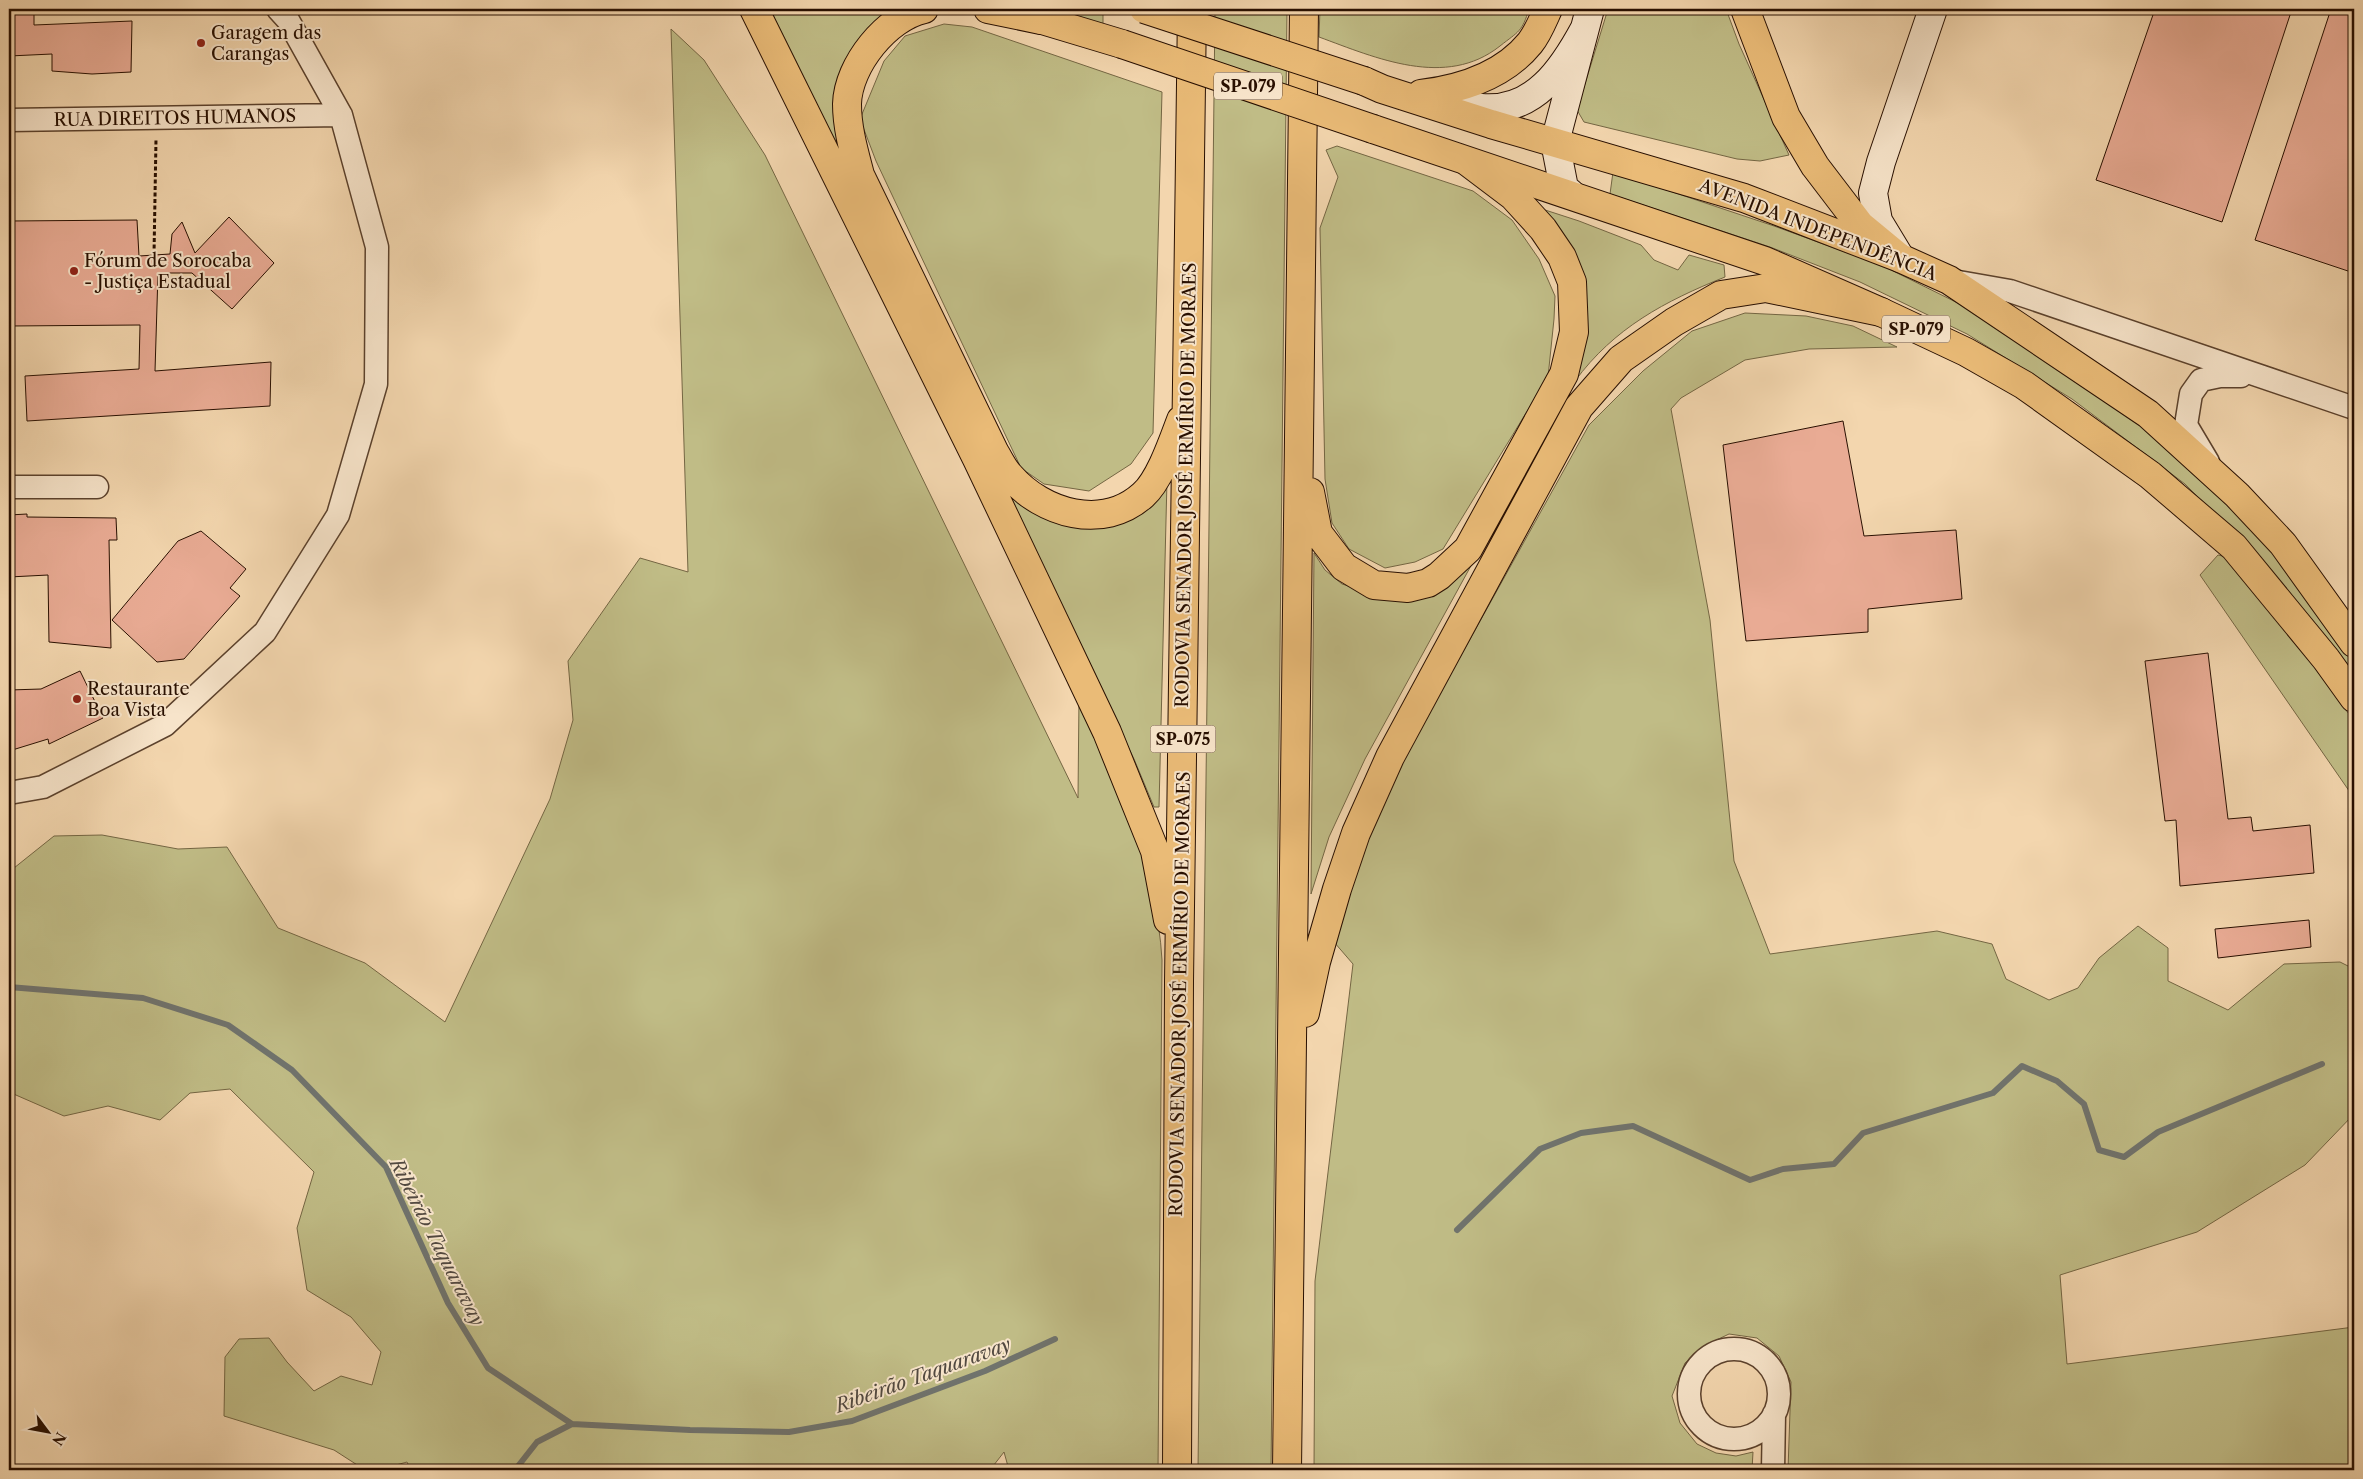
<svg xmlns="http://www.w3.org/2000/svg" width="2363" height="1479" font-family="'Libre Caslon Text',serif">
	<style>
		.green { fill: #c0bc86; stroke: #746643 }
		.lines { fill: none; stroke-linecap: round; stroke-linejoin: round }
		.stream { stroke: #70736d; stroke-width: 6 }
		.building { fill: #e9ab94; stroke: #280f00 }
		.street-casing { stroke: #5b412c; stroke-width: 25 }
		.secondary-casing { stroke: #280f00; stroke-width: 30 }
		.primary-casing { stroke: #280f00; stroke-width: 30 }
		.highway-casing { stroke: #280f00; stroke-width: 30 }
		.path { stroke: #280f00; stroke-width: 3; stroke-dasharray: 4 2.5; stroke-linecap: butt }
		.street { stroke: #f7e4ca; stroke-width: 22 }
		.secondary { stroke: #f7e4ca; stroke-width: 28 }
		.primary { stroke: #eabb77; stroke-width: 28 }
		.highway { stroke: #eabb77; stroke-width: 28 }
		.primary-bridge-casing { stroke: #280f00; stroke-width: 30; stroke-linecap: butt }
		.primary-bridge { stroke: #eabb77; stroke-width: 28 }
		.poi-dot { fill: #8f2418; stroke: #f7e4ca; stroke-width: 2 }
		.labels { text-anchor: middle; dominant-baseline: central; stroke-width: 4; stroke-linejoin: round; paint-order: stroke }
		.shield { fill: #f7e4ca; stroke: #664f3d; stroke-width: 1 }
		.shield-label { font-size: 16px; font-weight: bold; fill: #280f00 }
		.poi-label { font-size: 18px; fill: #280f00; stroke: #f7e4ca; text-anchor: start }
		.street-label { font-size: 18px; fill: #280f00; stroke: #f7e4ca }
		.water-label { font-size: 19px; font-style: italic; fill: #524940; stroke: #f7e4ca }
	</style>
	<rect width="100%" height="100%" fill="#f3d6ae"/>
	<filter id="stains"><feTurbulence type="fractalNoise" baseFrequency=".004" numOctaves="4"/><feColorMatrix values="0 0 0 0 .2 0 0 0 0 .09 0 0 0 0 .02 0 0 0 .5 -.17"/></filter>
	<radialGradient id="worn" r=".72"><stop offset=".6" stop-color="#630" stop-opacity="0"/><stop offset="1" stop-color="#630" stop-opacity=".3"/></radialGradient>
	<path class="green" d="M768,9H893L849,56L853,182Z
		M1049,9H1103V26Z
		M1215,9H1287L1271,1470H1198Z
		M1320,9H1529C1522,32 1519,31 1500,46C1446,89 1376,58 1319,37Z
		M1608,9H1726L1739,44L1789,155L1760,161L1737,159L1584,122L1577,110Z
		M944,24L972,27L1162,92L1153,433L1131,464L1089,491L1044,484L1021,468L876,161L860,119L884,61L905,36Z
		M671,29L704,60L765,155L1078,798L1079,697C1114,781 1157,868 1162,960L1158,1470H1009L1004,1452L990,1470H411L407,1462L378,1470H365L334,1450L224,1416L225,1357L239,1339L269,1338L287,1362L314,1391L341,1376L372,1385L381,1352L351,1317L307,1290L297,1228L314,1172L230,1089L190,1093L160,1120L108,1106L64,1116L9,1092V872L54,836L102,835L178,849L227,847L278,928L365,963L445,1022L550,799L573,720L568,661L640,558L688,572Z
		M1337,146L1473,191L1512,220L1539,259L1555,296L1554,319L1548,377L1443,549L1415,562L1385,568L1349,549L1332,523L1325,479L1320,228L1338,177L1326,150Z
		M1613,172L1774,226L1881,265L1974,311L2153,433L2256,532L2354,657V676L2244,544L2185,484L2072,399L1967,334L1860,282L1770,247L1610,194Z
		M1539,208L1579,221L1641,245L1654,260L1678,270L1689,255L1724,265L1725,277C1665,301 1614,328 1575,381L1579,341Z
		M1745,313L1806,316L1853,326L1897,347L1809,349L1745,360L1681,398L1671,409L1710,620L1734,861L1770,954L1937,931L1992,944L2006,979L2049,1000L2078,988L2099,958L2138,926L2168,948V981L2228,1010L2284,964L2340,962L2354,969V1114L2305,1165L2197,1232L2060,1275L2067,1364L2354,1327V1470H1788L1791,1382L1779,1356L1757,1338L1729,1334L1706,1345L1685,1363L1672,1396L1680,1423L1697,1444L1716,1453L1736,1456L1753,1452L1752,1470H1314L1315,1281L1353,964L1334,942L1363,852L1400,765L1589,425L1643,371L1692,331Z
		M990,466L1072,521L1167,480L1159,807H1154L1134,759Z
		M1484,542L1365,759L1329,837L1311,894L1314,553L1325,570L1342,584L1370,593L1396,595Z
		M2218,555L2227,557L2301,649L2354,721V798L2200,575Z"/>
	<g class="lines">
		<path class="stream" d="M9,987L143,998L228,1025L292,1070L386,1167L448,1303L488,1368L572,1424L690,1430L789,1432L852,1421L985,1371L1055,1339
			M1457,1230L1540,1149L1581,1133L1633,1126L1750,1180L1783,1169L1834,1164L1863,1133L1993,1093L2022,1066L2057,1081L2084,1104L2099,1150L2124,1157L2158,1132L2322,1064
			M515,1470L537,1442L572,1424"/>
	</g>
	<path class="building" d="M9,9H34V25L132,21L131,72L92,74L52,71V54L9,56Z
		M2155,9H2292L2222,222L2096,180Z
		M2331,9H2354V273L2255,240Z
		M229,217L274,263L232,309L192,273H158L155,371L271,362L270,406L27,421L25,376L139,369L140,325L9,326V221L137,220L139,256L170,254L172,234L182,222L195,253Z
		M1843,421L1864,536L1956,530L1962,599L1868,609V632L1746,641L1723,445Z
		M27,514V517L116,518L117,540H109L111,648L49,642L48,575L9,577V515Z
		M201,531L246,569L230,588L240,596L184,659L157,662L112,620L178,541Z
		M2208,653L2228,819L2251,817L2253,831L2310,825L2314,873L2180,886L2176,820L2165,821L2145,661Z
		M80,671L103,718L49,744L48,739L9,751V690L41,689Z
		M2309,920L2311,947L2218,958L2215,929Z"/>
	<g class="lines">
		<defs>
			<path id="street" d="M9,120L341,115
				M1953,281L2010,291L2354,408
				M2208,462L2186,425L2191,394L2201,380L2220,376H2241
				M9,487H97
				M9,793L43,787L165,725L265,632L338,515L376,384L377,247L341,115L288,20L278,9
				M1689 1394a45 45 0 1 1 90 0a45 45 0 1 1-90 0Z
				M1773,1470L1774,1414"/>
			<path id="secondary" d="M1451,101C1461,103 1471,108 1481,108C1534,113 1563,69 1585,28
				M1571,194L1564,188L1555,142L1590,9
				M1898,254L1878,221L1873,193L1881,162L1933,9"/>
			<path id="primary" d="M1019,13L1122,44
				M1364,81L1382,89L1491,124L1744,198L1900,258L1949,280L2148,414L2237,495L2283,544L2354,643
				M1373,129L1765,261L1881,312L1966,352L2024,385L2150,475L2234,547L2326,659L2354,698"/>
			<path id="highway" d="M754,9L977,459L1107,732L1155,851L1168,920
				M924,9C887,17 848,65 847,104C847,128 854,152 860,175L995,453C1000,461 1004,470 1010,476C1043,514 1103,531 1143,495C1160,480 1173,441 1181,420
				M988,9L1041,20
				M1745,9L1786,117L1815,166L1860,225L1900,258
				M1421,94C1461,89 1504,75 1530,43C1538,33 1543,20 1548,9
				M1310,492L1318,533L1344,567L1374,585L1408,588L1428,583L1439,576L1468,549L1564,374L1574,332L1572,282L1562,257L1543,229L1513,196L1468,162
				M1305,1013L1316,962L1337,889L1356,833L1390,757L1579,407L1621,359L1674,322L1721,295L1766,288L1881,312
				M1177,1470L1179,982L1192,9
				M1287,1470L1304,9"/>
		</defs>
		<use href="#street" class="street-casing"/>
		<use href="#secondary" class="secondary-casing"/>
		<use href="#primary" class="primary-casing"/>
		<use href="#highway" class="highway-casing"/>
		<path class="path" d="M154,255L156,139"/>
		<use href="#street" class="street"/>
		<use href="#secondary" class="secondary"/>
		<use href="#primary" class="primary"/>
		<use href="#highway" class="highway"/>
		<defs>
			<path id="primary-bridge" d="M1144,9L1364,81
				M1122,44L1373,129"/>
		</defs>
		<use href="#primary-bridge" class="primary-bridge-casing"/>
		<use href="#primary-bridge" class="primary-bridge"/>
	</g>
	<g class="poi-dot">
		<circle cx="201" cy="43" r="5"/>
		<circle cx="74" cy="271" r="5"/>
		<circle cx="77" cy="699" r="5"/>
	</g>
	<g class="labels">
		<g class="shield">
			<rect x="1214" y="72.5" width="68" height="27" rx="4"/>
			<rect x="1882" y="315.5" width="68" height="27" rx="4"/>
			<rect x="1150.5" y="725.5" width="65" height="27" rx="4"/>
		</g>
		<g class="shield-label">
			<text x="1248" y="86">SP-079</text>
			<text x="1916" y="329">SP-079</text>
			<text x="1183" y="739">SP-075</text>
		</g>
		<g class="poi-label">
			<text x="211" y="33">Garagem das<tspan x="211" dy="21">Carangas</tspan></text>
			<text x="84" y="261">Fórum de Sorocaba<tspan x="84" dy="21">- Justiça Estadual</tspan></text>
			<text x="87" y="689">Restaurante<tspan x="87" dy="21">Boa Vista</tspan></text>
		</g>
		<g class="street-label">
			<text transform="translate(175 118) rotate(-1)">RUA DIREITOS HUMANOS</text>
			<text transform="translate(1818 230) rotate(21)">AVENIDA INDEPENDÊNCIA</text>
			<text transform="translate(1186 485) rotate(-89)">RODOVIA SENADOR JOSÉ ERMÍRIO DE MORAES</text>
			<text transform="translate(1180 994) rotate(-89)">RODOVIA SENADOR JOSÉ ERMÍRIO DE MORAES</text>
		</g>
		<g class="water-label">
			<text transform="translate(437 1242) rotate(63)">Ribeirão Taquaravay</text>
			<text transform="translate(923 1375) rotate(-20)">Ribeirão Taquaravay</text>
		</g>
	</g>
	<rect width="2363" height="1479" fill="none" stroke="#f3d6ae" stroke-width="30"/>
	<rect x="10" y="10" width="2343" height="1459" fill="none" stroke="#280f00" stroke-width="2.5"/>
	<rect x="15" y="15" width="2333" height="1449" fill="none" stroke="#280f00"/>
	<g transform="translate(48 1432) rotate(122)" stroke="#f7e4ca" stroke-width="4" paint-order="stroke">
	<path d="M0-4L9 19L0 12L-9 19Z" fill="#280f00"/>
	<text y="-8" font-size="14" font-weight="bold" text-anchor="middle" fill="#280f00">N</text>
	</g>
	<rect width="100%" height="100%" filter="url(#stains)"/>
	<rect width="100%" height="100%" fill="url(#worn)"/>
</svg>
